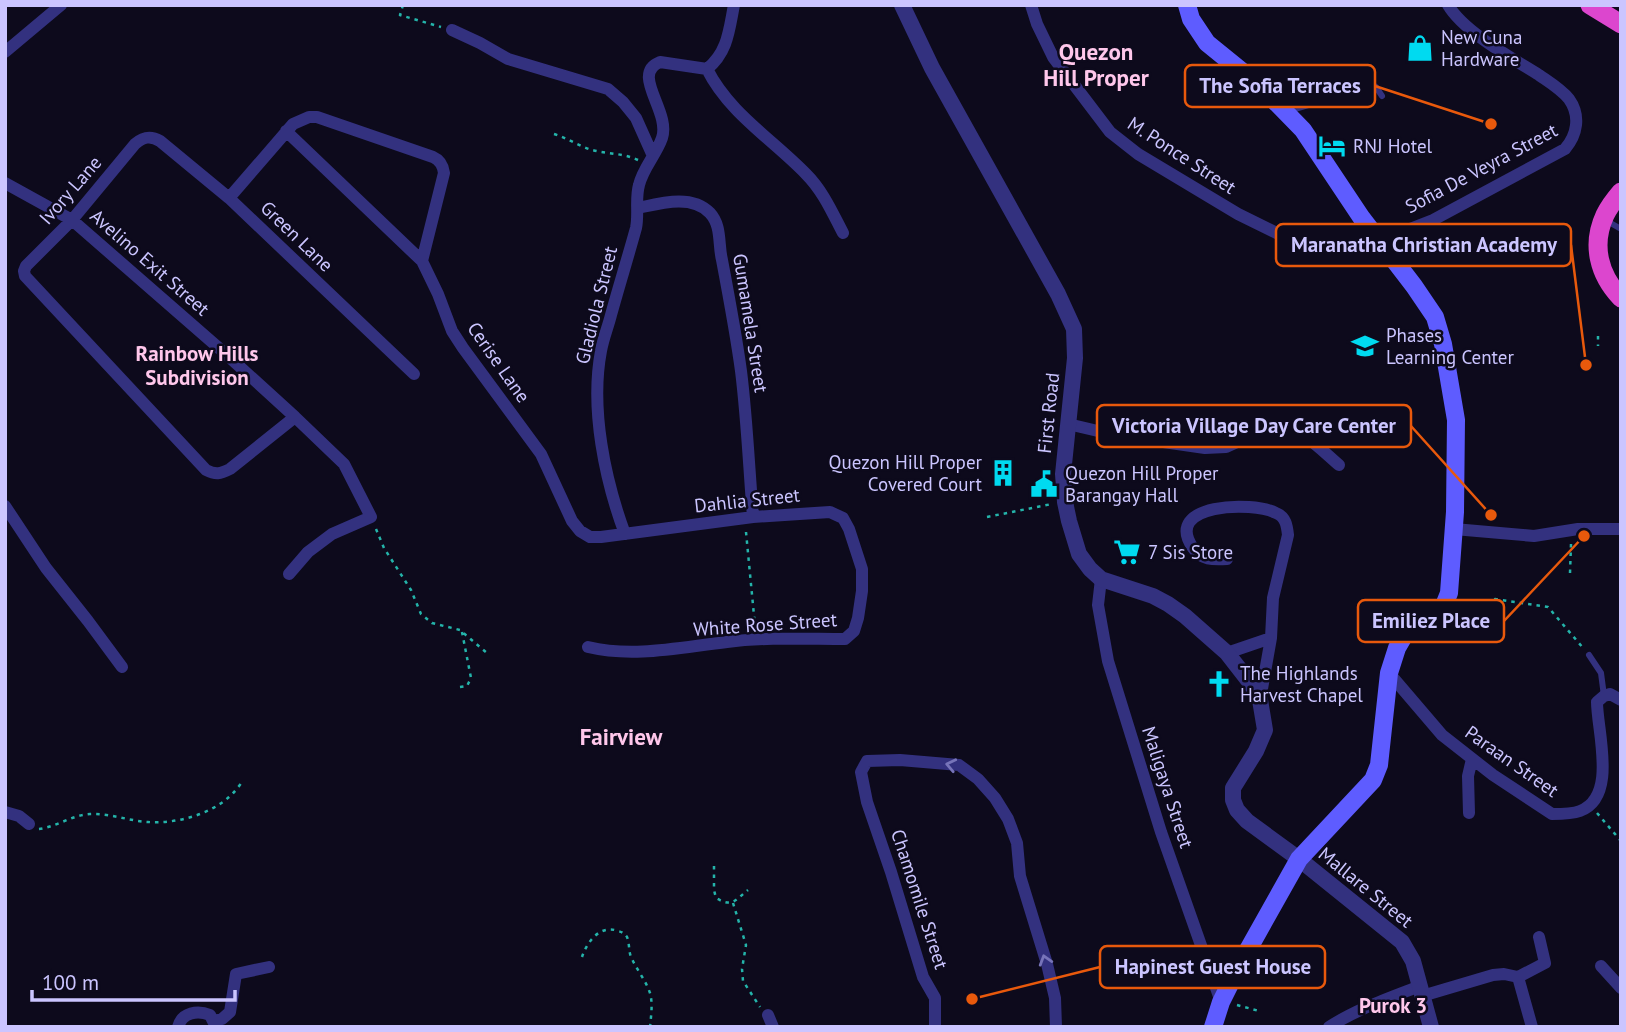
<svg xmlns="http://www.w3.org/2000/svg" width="1626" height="1032" font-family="'PT Sans',sans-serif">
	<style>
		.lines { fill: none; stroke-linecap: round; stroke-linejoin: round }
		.path { stroke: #24b4aa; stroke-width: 2.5; stroke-dasharray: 3.5 5; stroke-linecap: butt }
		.service { stroke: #33317f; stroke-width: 6 }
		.minor { stroke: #33317f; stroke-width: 12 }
		.tertiary { stroke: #33317f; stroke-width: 16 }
		.secondary { stroke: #5e5cff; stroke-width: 18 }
		.trunk { stroke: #dc46ce; stroke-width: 19 }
		.oneway { stroke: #7774b9 }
		.labels { text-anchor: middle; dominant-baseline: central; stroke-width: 5; stroke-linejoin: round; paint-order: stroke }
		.poi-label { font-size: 19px; fill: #cbc5ff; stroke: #0d0a1c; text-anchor: start }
		.street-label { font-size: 19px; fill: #cbc5ff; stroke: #0d0a1c }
		.neighbourhood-label { font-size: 21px; font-weight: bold; fill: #ffc7eb; stroke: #0d0a1c }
		.quarter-label { font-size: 23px; font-weight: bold; fill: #ffc7eb; stroke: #0d0a1c }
		.leader { fill: none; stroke: #e8590c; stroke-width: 2.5 }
		.callout-dot { fill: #e8590c; stroke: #0d0a1c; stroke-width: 2.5 }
		.callout { fill: #0d0a1c; stroke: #e8590c; stroke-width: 2.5 }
		.callout-label { font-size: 21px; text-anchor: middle; font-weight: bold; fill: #cbc5ff }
	</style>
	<rect width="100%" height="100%" fill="#0d0a1c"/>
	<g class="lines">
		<path class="path" d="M403,5L400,15L441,27
			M554,134C567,138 579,146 592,150C607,154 623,153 638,160
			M1598,336V346
			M987,517L1052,504
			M376,529L384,548L411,590L421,614L432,623L460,630L487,653
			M746,532L755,626
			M1570,573L1571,544
			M1473,612L1483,609L1495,599L1548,607L1584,649
			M460,687L467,686L471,678L462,632
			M1597,813L1621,841
			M39,829C56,827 72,815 90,814C110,813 129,821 148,822C175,824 209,815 229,797C234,793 239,786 243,781
			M714,866V890L716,898C733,908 735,900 748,890
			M733,903L746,945L742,969L743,981L760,1007
			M582,957C587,942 600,924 618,931C622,932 624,933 627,937C630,944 628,952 632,959C637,970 646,981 650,993C653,1004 651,1016 650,1027
			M1237,1005L1259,1011"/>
		<path class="service" d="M1288,111L1325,100L1364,84L1371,83L1376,87L1382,96
			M1607,221L1621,229
			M1589,655L1601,673L1604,696"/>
		<path class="minor" d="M1031,5L1037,24L1053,57L1110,132L1138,154L1238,214L1299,244L1315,248L1330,247L1350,243L1371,230
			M452,30L480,43L508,59L608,89L623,102L636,118L653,156
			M5,52L61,5
			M707,69C729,113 772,139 806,174C823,191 832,212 843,233
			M707,69C728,52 729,30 734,5
			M286,131L422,261L438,294L452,331L463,348L541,454L572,521L580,531L590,537H601L753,517L830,512L843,518L849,529L862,569V591L858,618L854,631L845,639C806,639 766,637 727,642C681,647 634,658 588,647
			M5,183L72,220L228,356L295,417L344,464L371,517L332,534L308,552L289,574
			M229,198L293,124L309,117H317L433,157C440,160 443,165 444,173L422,261
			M638,208C661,203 692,194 710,213C722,226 718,244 722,260C729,297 736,334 741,371C747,419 749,468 753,517
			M1379,241L1433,220L1565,149C1577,135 1581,116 1569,99C1561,89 1549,82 1539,75C1512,58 1464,32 1448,5
			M295,417L230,469C220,474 216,475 206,470L25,276L24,271L26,266L72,220L135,144C143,137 150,135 160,141L229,198L414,374
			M1068,424L1115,435L1205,448L1226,447L1237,442C1240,436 1242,427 1246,422C1254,414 1262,417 1271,420C1303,430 1315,444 1339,465
			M5,506L46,568L88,621L122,667
			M1454,529L1534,536L1578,529H1621
			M625,534C605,480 590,409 601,351C603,339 608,327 611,315C619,286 628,257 636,228C639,214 635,199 639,185C643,168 656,155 662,138C671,111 630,74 660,62L707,69
			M1227,559C1213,560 1201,560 1193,548C1162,503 1253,501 1276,513C1286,517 1287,526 1288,535L1273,598L1271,638
			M1101,579L1098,605L1108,661L1161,832L1221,1002
			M1227,653L1271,638L1260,700
			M1389,673L1442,735L1493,775L1552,814C1561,814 1572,814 1580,811C1618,797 1597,731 1597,702L1604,696L1610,694L1621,700
			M5,812L19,816L29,824
			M1469,813L1468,776L1472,759
			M1601,966L1621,988
			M1518,977L1532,1027
			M1422,996L1493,975L1504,974L1518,977L1545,963L1539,937
			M768,1015L773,1027
			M214,1021L222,1019L230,1012L236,974L269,967
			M178,1027C182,1012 198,1010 210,1015L216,1027
			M935,1027V998L923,977L891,872L867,802L861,772L867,761L900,760L959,765L978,779L995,798L1008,819L1017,843L1020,876L1047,964L1055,998L1056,1027
			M1329,1027C1357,1009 1389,998 1420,986"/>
		<path class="tertiary" d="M902,5L932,68L1058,294L1074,329L1075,358L1063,474L1065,502L1069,521L1079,554L1090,569L1101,579L1153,596L1168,604L1185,616L1227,653L1248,680L1260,700L1265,730L1256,751L1233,788V800L1237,810L1247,821L1299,859L1402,942L1413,961L1431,1027"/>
		<path class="secondary" d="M1187,5L1191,19L1207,43L1260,86L1303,130L1361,217L1414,286L1435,317L1443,344L1456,420L1455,512L1449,593L1443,608L1434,617L1404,636L1397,648L1389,673L1379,765L1373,780L1299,859L1239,966L1221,1002L1213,1027"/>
		<path class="trunk" d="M1590,5L1621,24
			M1621,192C1615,199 1609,207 1605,215C1591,245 1599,275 1621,298"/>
	</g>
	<defs><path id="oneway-chevron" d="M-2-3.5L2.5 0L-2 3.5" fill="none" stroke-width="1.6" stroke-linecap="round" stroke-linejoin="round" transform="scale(1.75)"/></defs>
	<g class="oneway">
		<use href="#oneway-chevron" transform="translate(951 765) rotate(-168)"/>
		<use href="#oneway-chevron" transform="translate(1045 960) rotate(-107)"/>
	</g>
	<defs>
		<symbol id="shop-bare" viewBox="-9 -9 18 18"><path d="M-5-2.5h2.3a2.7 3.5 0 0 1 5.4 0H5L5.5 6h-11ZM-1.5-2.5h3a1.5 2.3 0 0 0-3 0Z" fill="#00daf0" stroke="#0d0a1c" stroke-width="2.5" paint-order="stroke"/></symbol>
		<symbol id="hotel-bare" viewBox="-9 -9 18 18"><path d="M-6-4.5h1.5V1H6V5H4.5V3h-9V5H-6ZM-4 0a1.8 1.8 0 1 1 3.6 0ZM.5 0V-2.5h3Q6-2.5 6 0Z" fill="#00daf0" stroke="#0d0a1c" stroke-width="2.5" paint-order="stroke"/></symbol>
		<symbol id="school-bare" viewBox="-9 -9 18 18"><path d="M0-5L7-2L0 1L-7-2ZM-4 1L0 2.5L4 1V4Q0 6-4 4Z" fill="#00daf0" stroke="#0d0a1c" stroke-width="2.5" paint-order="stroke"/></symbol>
		<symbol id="building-bare" viewBox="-9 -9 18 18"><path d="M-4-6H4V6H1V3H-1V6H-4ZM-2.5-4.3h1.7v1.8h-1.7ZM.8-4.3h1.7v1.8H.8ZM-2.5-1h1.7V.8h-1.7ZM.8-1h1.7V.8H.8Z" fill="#00daf0" stroke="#0d0a1c" stroke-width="2.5" paint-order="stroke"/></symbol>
		<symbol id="civic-bare" viewBox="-9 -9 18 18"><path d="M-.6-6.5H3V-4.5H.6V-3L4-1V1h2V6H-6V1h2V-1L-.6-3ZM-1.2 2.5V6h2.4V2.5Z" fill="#00daf0" stroke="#0d0a1c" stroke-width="2.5" paint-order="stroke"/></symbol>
		<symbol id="supermarket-bare" viewBox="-9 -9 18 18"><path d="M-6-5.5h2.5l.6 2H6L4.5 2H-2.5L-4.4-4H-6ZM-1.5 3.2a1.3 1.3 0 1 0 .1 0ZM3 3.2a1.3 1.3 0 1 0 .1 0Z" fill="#00daf0" stroke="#0d0a1c" stroke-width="2.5" paint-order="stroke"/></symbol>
		<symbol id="church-bare" viewBox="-9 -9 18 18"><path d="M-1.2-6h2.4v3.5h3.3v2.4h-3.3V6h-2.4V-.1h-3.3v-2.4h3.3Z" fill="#00daf0" stroke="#0d0a1c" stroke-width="2.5" paint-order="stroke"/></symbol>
	</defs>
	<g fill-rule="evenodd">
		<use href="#shop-bare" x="1401" y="29" width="38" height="38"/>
		<use href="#hotel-bare" x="1313" y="127" width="38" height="38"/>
		<use href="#school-bare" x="1346" y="327" width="38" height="38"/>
		<use href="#building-bare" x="984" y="454" width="38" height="38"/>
		<use href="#civic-bare" x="1025" y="465" width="38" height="38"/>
		<use href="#supermarket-bare" x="1108" y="533" width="38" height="38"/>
		<use href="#church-bare" x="1200" y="665" width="38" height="38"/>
	</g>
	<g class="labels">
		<g class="poi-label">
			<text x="1441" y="37">New Cuna<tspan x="1441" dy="22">Hardware</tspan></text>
			<text x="1353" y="146">RNJ Hotel</text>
			<text x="1386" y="335">Phases<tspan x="1386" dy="22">Learning Center</tspan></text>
			<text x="982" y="462" text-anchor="end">Quezon Hill Proper<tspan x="982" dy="22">Covered Court</tspan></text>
			<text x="1065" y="473">Quezon Hill Proper<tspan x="1065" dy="22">Barangay Hall</tspan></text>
			<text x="1148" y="552">7 Sis Store</text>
			<text x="1240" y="673">The Highlands<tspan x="1240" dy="22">Harvest Chapel</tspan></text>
		</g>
		<g class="street-label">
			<text transform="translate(1182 155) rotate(33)">M. Ponce Street</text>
			<text transform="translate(1481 168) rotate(-28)">Sofia De Veyra Street</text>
			<text transform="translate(70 190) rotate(-49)">Ivory Lane</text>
			<text transform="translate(297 236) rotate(44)">Green Lane</text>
			<text transform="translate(150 262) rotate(41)">Avelino Exit Street</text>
			<text transform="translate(596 305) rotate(-76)">Gladiola Street</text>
			<text transform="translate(751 323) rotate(81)">Gumamela Street</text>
			<text transform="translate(499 362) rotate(55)">Cerise Lane</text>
			<text transform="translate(1048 413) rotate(-84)">First Road</text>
			<text transform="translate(747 500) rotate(-6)">Dahlia Street</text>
			<text transform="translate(765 624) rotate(-4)">White Rose Street</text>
			<text transform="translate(1512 761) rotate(35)">Paraan Street</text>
			<text transform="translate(1168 787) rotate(72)">Maligaya Street</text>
			<text transform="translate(1366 887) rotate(39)">Mallare Street</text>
			<text transform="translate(920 899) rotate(72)">Chamomile Street</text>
		</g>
		<g class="neighbourhood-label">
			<text x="197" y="353">Rainbow Hills<tspan x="197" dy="24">Subdivision</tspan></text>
			<text x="1393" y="1005">Purok 3</text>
		</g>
		<g class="quarter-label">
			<text x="1096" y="51">Quezon<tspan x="1096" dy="26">Hill Proper</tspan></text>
			<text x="621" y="736">Fairview</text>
		</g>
	</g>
	<path class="leader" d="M1491 124L1375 86M1586 365L1571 245M1491 515L1411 426M1584 536L1504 621M972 999L1100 967"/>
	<g class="callout-dot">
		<circle cx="1491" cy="124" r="7"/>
		<circle cx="1586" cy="365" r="7"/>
		<circle cx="1491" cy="515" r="7"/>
		<circle cx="1584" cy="536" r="7"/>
		<circle cx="972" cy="999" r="7"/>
	</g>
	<g class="callout">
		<rect x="1185" y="65" width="190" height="42" rx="7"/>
		<rect x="1276" y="224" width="295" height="42" rx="7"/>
		<rect x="1097" y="405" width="314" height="42" rx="7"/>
		<rect x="1358" y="600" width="146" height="42" rx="7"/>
		<rect x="1100" y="946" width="225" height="42" rx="7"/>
	</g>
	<g class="callout-label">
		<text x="1280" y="93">The Sofia Terraces</text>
		<text x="1424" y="252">Maranatha Christian Academy</text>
		<text x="1254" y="433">Victoria Village Day Care Center</text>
		<text x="1431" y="628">Emiliez Place</text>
		<text x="1213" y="974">Hapinest Guest House</text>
	</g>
	<rect width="1626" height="1032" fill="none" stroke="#cbc5ff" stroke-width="14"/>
	<path d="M32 990v10h203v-10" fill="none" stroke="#cbc5ff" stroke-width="3.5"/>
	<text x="42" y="990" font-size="21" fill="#cbc5ff" stroke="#0d0a1c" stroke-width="5" paint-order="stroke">100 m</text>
</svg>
